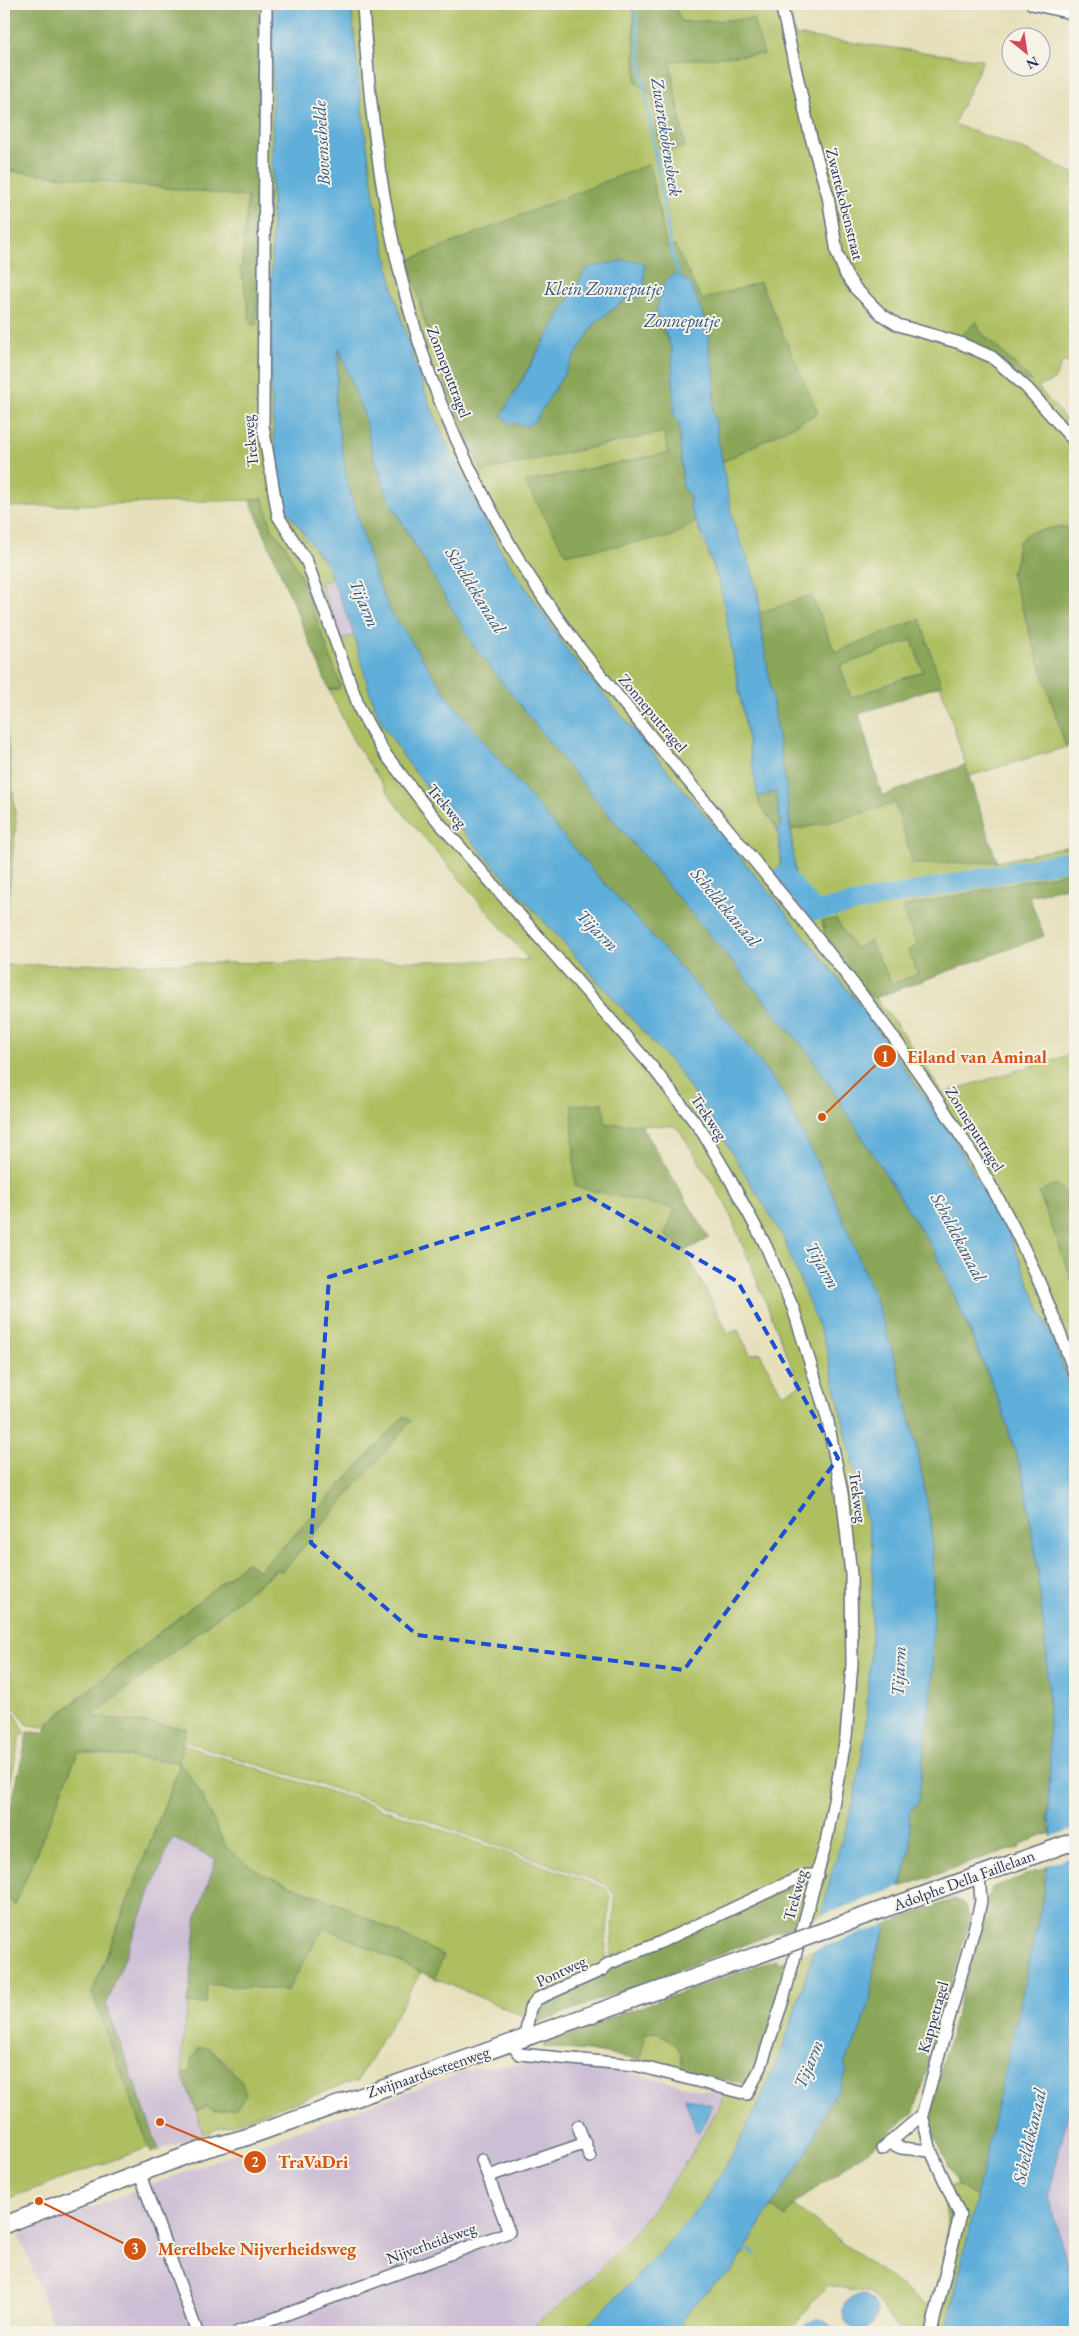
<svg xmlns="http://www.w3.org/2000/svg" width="1079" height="2336" font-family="'EB Garamond',serif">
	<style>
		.industrial { fill: #ccbed4 }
		.green { fill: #aebf62; stroke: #647760; fill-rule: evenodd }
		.forest { fill: #8aa658; stroke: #526a5b; fill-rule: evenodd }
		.water { fill: #60afda; stroke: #3e6f9c }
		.pier { fill: #e5dfba }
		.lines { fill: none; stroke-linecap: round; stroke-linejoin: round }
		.stream { stroke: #60afda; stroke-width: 3 }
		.river { stroke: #60afda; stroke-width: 19 }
		.minor-casing { stroke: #626d7e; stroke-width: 14 }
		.secondary-casing { stroke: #626d7e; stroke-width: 19 }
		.minor { stroke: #fff; stroke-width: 11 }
		.secondary { stroke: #fff; stroke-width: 16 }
		.secondary-bridge-casing { stroke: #626d7e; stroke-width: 19; stroke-linecap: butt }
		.secondary-bridge { stroke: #fff; stroke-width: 16 }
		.marked { fill: none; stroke: #1d4ed8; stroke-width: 4; stroke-dasharray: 10 6; stroke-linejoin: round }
		.labels { text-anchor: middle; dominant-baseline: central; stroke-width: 4; stroke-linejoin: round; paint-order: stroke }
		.street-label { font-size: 16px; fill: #1b2f5e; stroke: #f7f3e8 }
		.water-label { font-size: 18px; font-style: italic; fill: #305583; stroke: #f7f3e8 }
		.leader { fill: none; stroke: #d45514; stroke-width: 2 }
		.callout-dot { fill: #d45514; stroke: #f7f3e8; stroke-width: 2 }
		.mark-label { font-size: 15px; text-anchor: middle; font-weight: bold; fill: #fff }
		.callout-label { font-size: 18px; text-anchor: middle; font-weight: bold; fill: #d45514; stroke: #f7f3e8; stroke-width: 4; stroke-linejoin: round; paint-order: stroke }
	</style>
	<rect width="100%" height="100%" fill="#f7f3e8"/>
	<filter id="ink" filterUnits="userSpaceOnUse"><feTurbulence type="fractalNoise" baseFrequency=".02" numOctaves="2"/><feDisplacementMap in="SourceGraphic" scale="10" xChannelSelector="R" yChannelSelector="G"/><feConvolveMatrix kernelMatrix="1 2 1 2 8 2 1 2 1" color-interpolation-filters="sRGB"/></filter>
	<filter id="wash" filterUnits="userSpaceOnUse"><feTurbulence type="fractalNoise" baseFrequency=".0096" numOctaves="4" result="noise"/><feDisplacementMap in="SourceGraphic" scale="20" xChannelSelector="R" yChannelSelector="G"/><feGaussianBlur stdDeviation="1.12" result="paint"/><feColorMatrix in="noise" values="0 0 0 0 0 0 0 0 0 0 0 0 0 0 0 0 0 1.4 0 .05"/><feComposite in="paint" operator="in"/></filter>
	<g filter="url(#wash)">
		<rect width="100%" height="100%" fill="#e5dfba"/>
		<path class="industrial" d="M332,579L352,629L354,636L341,640L319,583Z
			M161,1813L172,1838L216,1859L197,1916L182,2050V2074L203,2134L151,2153L92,1993Z
			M537,2063L625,2072L725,2095L707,2130L675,2181L630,2238L579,2289L523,2332H56L19,2235L248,2148L475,2068Z
			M1075,2103V2289L1048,2198L1068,2113Z"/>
		<path class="green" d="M258,4H273L271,390L276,464L304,537L327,565L332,579L320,583L340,639L354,636L370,693L383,725L408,763L462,829L677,1069L716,1126L783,1237L801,1279L825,1343L873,1549L872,1625L865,1736L854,1802L822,1914L798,1924L610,1963L615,1902L614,1894L605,1884L361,1797L183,1741L186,1728L91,1717L278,1569L282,1572L410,1421L404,1416L292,1538L257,1571L247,1562L48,1723L47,1727L28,1725L4,1694V984L6,965L529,960L398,807L353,740L329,689L335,690L314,613L302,579L286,547L272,528L262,498L250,500L4,507V170L248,197L241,270L260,250ZM603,1103L606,1124L674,1126L680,1131L726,1205L800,1386L782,1394L760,1353L750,1355L738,1330L728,1333L685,1251L665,1235L676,1209L660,1204L573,1105Z
			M351,4H633L636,82L653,96L660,152L685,146L670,60L763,54L753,19L682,22L673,4H789L795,35L983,60L954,124L1027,151L1075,174V366L1063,361L1054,380L1038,387L1075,430V528L1058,527L1028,533L1016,551L1017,559L1011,573L1066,747L969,776L920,620L835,653L811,596L759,613C763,585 742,550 733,524C727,504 726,482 722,462L818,413L702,301L675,247L667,248L649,164L419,303C436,361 457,416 482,471L664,432L668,453L525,482L670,537L696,522L721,588L758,797C761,809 770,817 776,828C781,837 782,858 779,868L795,873L791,830L831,822L895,803L914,864L997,862L1075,845V871L902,907L918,946V974L892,984L870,942L855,949L836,920L822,922L826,938L865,992L875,998L894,1021L943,1093L1075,1053V1407L1063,1366L1009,1234L953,1138L862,1008L766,888L569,653L498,546L450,452L430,405L416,368L395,297L374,197L362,110ZM976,321L981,332L1032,381L962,335Z
			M912,640L923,671L851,698L840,666Z
			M4,704L16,822L4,944V901L11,836L4,757Z
			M4,1698L14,1712L26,1734L20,1736L4,1812Z
			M182,1745L360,1801L605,1888L610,1896L605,1958L602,1964L526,2017L434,1978L444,1956L345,1907L262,1874L240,1859L226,1847L196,1785L179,1763L178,1770L92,1993L149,2147L4,2200V1896L15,1905L78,1752L179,1762Z
			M324,1927L421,1972L358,2080L203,2134L196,2111L206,2107L215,2111L231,2067L210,2048L192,2059L191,2071L182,2074V2050L188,2003L206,2004L207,1984L287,1990Z
			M814,1950L784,2044L761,2099L737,2147L704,2201L654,2259L601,2313L576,2332H523C542,2318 563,2304 580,2288C640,2233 687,2167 725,2095L746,2092L793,1958Z
			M656,2032C677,2043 682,2046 682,2070L640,2060L645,2033Z
			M958,2184L978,2198L946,2332H901L871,2293L827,2285L788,2332H674L690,2310L715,2283L732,2271L771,2207L786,2217L793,2205L932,2310C943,2264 955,2237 941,2190Z"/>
		<path class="forest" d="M4,4H258L260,250L256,325H251L241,270L248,197L4,170Z
			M633,4H673L682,22L753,19L764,54L670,61L685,147L660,152L653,96L636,82Z
			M649,164L667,247L675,246L702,300L760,282L818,413L722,462L713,411L715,374L709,350L708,328L690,284L661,327L672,349L674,415L679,422L683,488L690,496V508L696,522L670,537L566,554L525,482L668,453L664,432L482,471C450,400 427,336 409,260ZM644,280L647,291L641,297L628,298L595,323L535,421L502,416L543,341Z
			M976,321L981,332L1033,382L1021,378L964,341L962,335Z
			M339,348L365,418L373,455L390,501L417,550L563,760L812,1057L936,1254L1000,1403L1024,1479L1036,1556L1047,1659L1050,1765L1048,1817L1051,1833L1020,1844V1848L994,1854L901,1887L911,1846L909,1812L918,1802L932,1684L933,1586L931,1525L916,1442L897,1367L875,1298L831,1190L782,1092L730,1023L594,872L508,771L452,703L400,625L392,616L374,573L347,481L335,406Z
			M263,498L272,528L286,547L302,579L340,684L339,689H329L250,500Z
			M1058,527L1075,528V744L1066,747L1011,573L1017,559L1018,542L1028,533Z
			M811,595L835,652L920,619L941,685L859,714L882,796L965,765L997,862L913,864L895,803L831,822L791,830L759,613ZM912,640L923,671L851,698L840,666Z
			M776,791L781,827L778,830L760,805L758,797Z
			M1075,871V885L1029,896L1044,936L875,998L865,992L826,938L822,921L836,919L855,949L870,941L892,984L918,974L908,950L917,946L902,907Z
			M603,1103L606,1124H640L709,1238L685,1251L665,1235L675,1209L575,1187L572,1105Z
			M1057,1184L1067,1194L1068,1212H1075V1288L1039,1193L1048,1187Z
			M404,1416L411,1421L282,1572L277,1569L92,1716L186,1728L179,1762L196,1785L226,1847L240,1859L262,1874L345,1907L444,1956L434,1978L324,1927L287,1990L207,1984L206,2004L188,2003L197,1916L216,1859L172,1838L106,2005L159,2150L151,2153L92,1993L178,1771L179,1762L78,1752L15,1905L4,1896V1837L28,1732L45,1733L48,1724L247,1562L258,1571L292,1538Z
			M1048,1867L1045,1871L1044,1893L1031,1955L978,2198L958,2184L927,2120L991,1888Z
			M809,1880L798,1924L535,2024L532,2018L536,2003L723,1914Z
			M955,1899L963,1903L970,1919L914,2112L871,2148L793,2205L786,2218L771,2207L807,2153L829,2102L838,2091L844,2064L861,2029L870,2001L875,1957L889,1923Z
			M793,1958L768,2039L748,2085L682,2070C682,2046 677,2043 656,2032L645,2033L640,2060L588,2051L544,2047V2041L777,1959V1963Z
			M199,2048H210L242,2081L246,2095L236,2109L215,2111L206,2107L196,2111L182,2074L191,2071L192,2059Z"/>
		<path class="water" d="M273,4H351L362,110L374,197L395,297L416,368L430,405L450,452L498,546L569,653L766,888L862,1008L953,1138L1009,1234L1063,1366L1075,1407V2103L1068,2113L1048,2198L1075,2289V2332H946L1031,1955L1044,1893L1052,1827L1048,1817L1050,1765L1047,1659L1036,1556L1024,1479L1000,1403L970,1331L936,1254L812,1057L563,760L473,645L390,501L373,455L365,418L339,348L335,406L347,481L374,573L392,616L400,625L452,703L508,771L594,872L730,1023L782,1092L831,1190L875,1298L897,1367L916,1443L931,1525L933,1586L932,1683L918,1802L909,1812L911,1846L902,1881L875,1957L870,2001L861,2029L844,2064L847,2072L838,2091L829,2102L807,2153L771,2207L732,2271L715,2283L690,2310L674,2332H576L601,2313L654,2259L704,2201L737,2147L761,2099L784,2044L812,1959L831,1875L854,1802L865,1736L872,1625L873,1549L825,1343L783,1237L716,1126L677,1069L461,829L408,763L383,725L370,693L352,629L327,565L286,509L276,464L271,390Z
			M622,261H638L645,265L644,280L647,291L641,297L627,298L595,323L535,421L528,426L509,423L502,415L587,268Z
			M678,274L690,283L708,328L709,350L715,374L713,411L733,522L751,568L760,606L759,613L786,788L795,873L784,875L779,868L781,861L778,830L781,827L776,791L758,797L721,588L705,540L690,508V496L683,488L679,422L674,415L672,349L656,311L664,283L672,275Z
			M685,2098L712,2105L700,2132L696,2130Z
			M843 2312a17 17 0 1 1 34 0a17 17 0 1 1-34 0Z
			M819,2319L830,2324L834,2332H802L808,2323Z"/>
		<path class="pier" d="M1075,1828V1855L1045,1866L1048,1838Z
			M903,1886L892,1922L811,1951L819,1916Z"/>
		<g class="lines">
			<path class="stream" d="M635,4L642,72L672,254L678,274
				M744,2245L755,2254"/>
			<path class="river" d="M344,556L377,632
				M781,878L784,875L815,911L1075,859"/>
		</g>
	</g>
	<g filter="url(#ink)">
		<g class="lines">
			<defs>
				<path id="minor" d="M266,4L263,426L278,516L307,562L360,710L383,751L429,811L653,1068L701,1130L726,1172L765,1244L793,1308L827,1417L842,1493L851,1574L852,1664L846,1737L826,1842L783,2000L760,2069L747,2094L635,2065L519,2054L511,2043
					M363,4C370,127 387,251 428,369C449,430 480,491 512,548C564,637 633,714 698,793C804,921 913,1048 995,1193C1028,1250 1053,1312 1075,1374
					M781,4L810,134L828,196L837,253L846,275L855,288L882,315L898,325L960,343L992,357L1027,388L1075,442
					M1032,4L1075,14
					M525,2038L530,2008L537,1999L602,1970L608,1964L661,1942L787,1883L807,1875H818
					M922,2115L931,2151L960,2215L931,2332
					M578,2126L590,2157
					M890,2143L901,2148L931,2151
					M882,2149L922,2115L978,1915L981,1901L979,1875
					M139,2172L197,2332
					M489,2176L586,2143
					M238,2332L509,2232L482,2160"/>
				<path id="secondary" d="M853,1920L1075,1841
					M4,2225L201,2150L244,2138L780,1947"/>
			</defs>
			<use href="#minor" class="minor-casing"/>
			<use href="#secondary" class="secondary-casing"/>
			<use href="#minor" class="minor"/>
			<use href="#secondary" class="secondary"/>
			<defs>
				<path id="secondary-bridge" d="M780,1947L853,1920"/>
			</defs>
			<use href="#secondary-bridge" class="secondary-bridge-casing"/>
			<use href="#secondary-bridge" class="secondary-bridge"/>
		</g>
	</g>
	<path class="marked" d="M588,1196L738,1282L838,1458L684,1670L417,1635L311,1543L329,1277Z"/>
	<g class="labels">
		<g class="street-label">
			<text transform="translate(845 204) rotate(76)">Zwartekobenstraat</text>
			<text transform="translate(449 372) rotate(69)">Zonneputtragel</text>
			<text transform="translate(250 441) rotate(-96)">Trekweg</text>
			<text transform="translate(653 713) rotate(50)">Zonneputtragel</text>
			<text transform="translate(447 806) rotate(50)">Trekweg</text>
			<text transform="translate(709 1117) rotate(56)">Trekweg</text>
			<text transform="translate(975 1129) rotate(58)">Zonneputtragel</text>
			<text transform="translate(858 1497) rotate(82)">Trekweg</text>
			<text transform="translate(964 1880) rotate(-20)">Adolphe Della Faillelaan</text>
			<text transform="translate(795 1895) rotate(-75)">Trekweg</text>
			<text transform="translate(561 1971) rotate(-25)">Pontweg</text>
			<text transform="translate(933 2017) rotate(-74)">Kappetragel</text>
			<text transform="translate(428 2072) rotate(-19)">Zwijnaardsesteenweg</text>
			<text transform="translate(431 2243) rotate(-20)">Nijverheidsweg</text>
		</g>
		<g class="water-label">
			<text transform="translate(667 137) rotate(81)">Zwartekobensbeek</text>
			<text transform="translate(321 143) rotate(-93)">Bovenschelde</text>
			<text x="603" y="288">Klein Zonneputje</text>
			<text x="682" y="320">Zonneputje</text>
			<text transform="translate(476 590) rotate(58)">Scheldekanaal</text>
			<text transform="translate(365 603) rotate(67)">Tijarm</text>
			<text transform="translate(726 907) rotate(50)">Scheldekanaal</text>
			<text transform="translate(598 930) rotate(45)">Tijarm</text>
			<text transform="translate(959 1237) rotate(62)">Scheldekanaal</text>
			<text transform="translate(823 1265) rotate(60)">Tijarm</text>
			<text transform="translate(898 1671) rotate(-87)">Tijarm</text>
			<text transform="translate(808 2064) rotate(-68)">Tijarm</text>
			<text transform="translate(1029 2136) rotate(-77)">Scheldekanaal</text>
		</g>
	</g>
	<path class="leader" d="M822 1117L885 1056M160 2122L255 2162M39 2201L135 2249"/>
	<g class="callout-dot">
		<circle cx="822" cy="1117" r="5"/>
		<circle cx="160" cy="2122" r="5"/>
		<circle cx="39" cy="2201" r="5"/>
		<circle cx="885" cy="1056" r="12"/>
		<circle cx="255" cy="2162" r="12"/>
		<circle cx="135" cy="2249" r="12"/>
	</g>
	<g class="mark-label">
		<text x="885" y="1062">1</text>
		<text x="255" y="2167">2</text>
		<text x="135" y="2254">3</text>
	</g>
	<g class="callout-label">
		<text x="977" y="1063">Eiland van Aminal</text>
		<text x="313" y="2168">TraVaDri</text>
		<text x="257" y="2255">Merelbeke Nijverheidsweg</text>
	</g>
	<rect width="1079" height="2336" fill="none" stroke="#f7f3e8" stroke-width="20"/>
	<g transform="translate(1026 52) rotate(150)"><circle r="24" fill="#f7f3e8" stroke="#9fa5b1"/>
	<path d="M0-4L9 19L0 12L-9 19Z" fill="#d1495b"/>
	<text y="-8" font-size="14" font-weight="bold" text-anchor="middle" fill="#1b2f5e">N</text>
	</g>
</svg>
